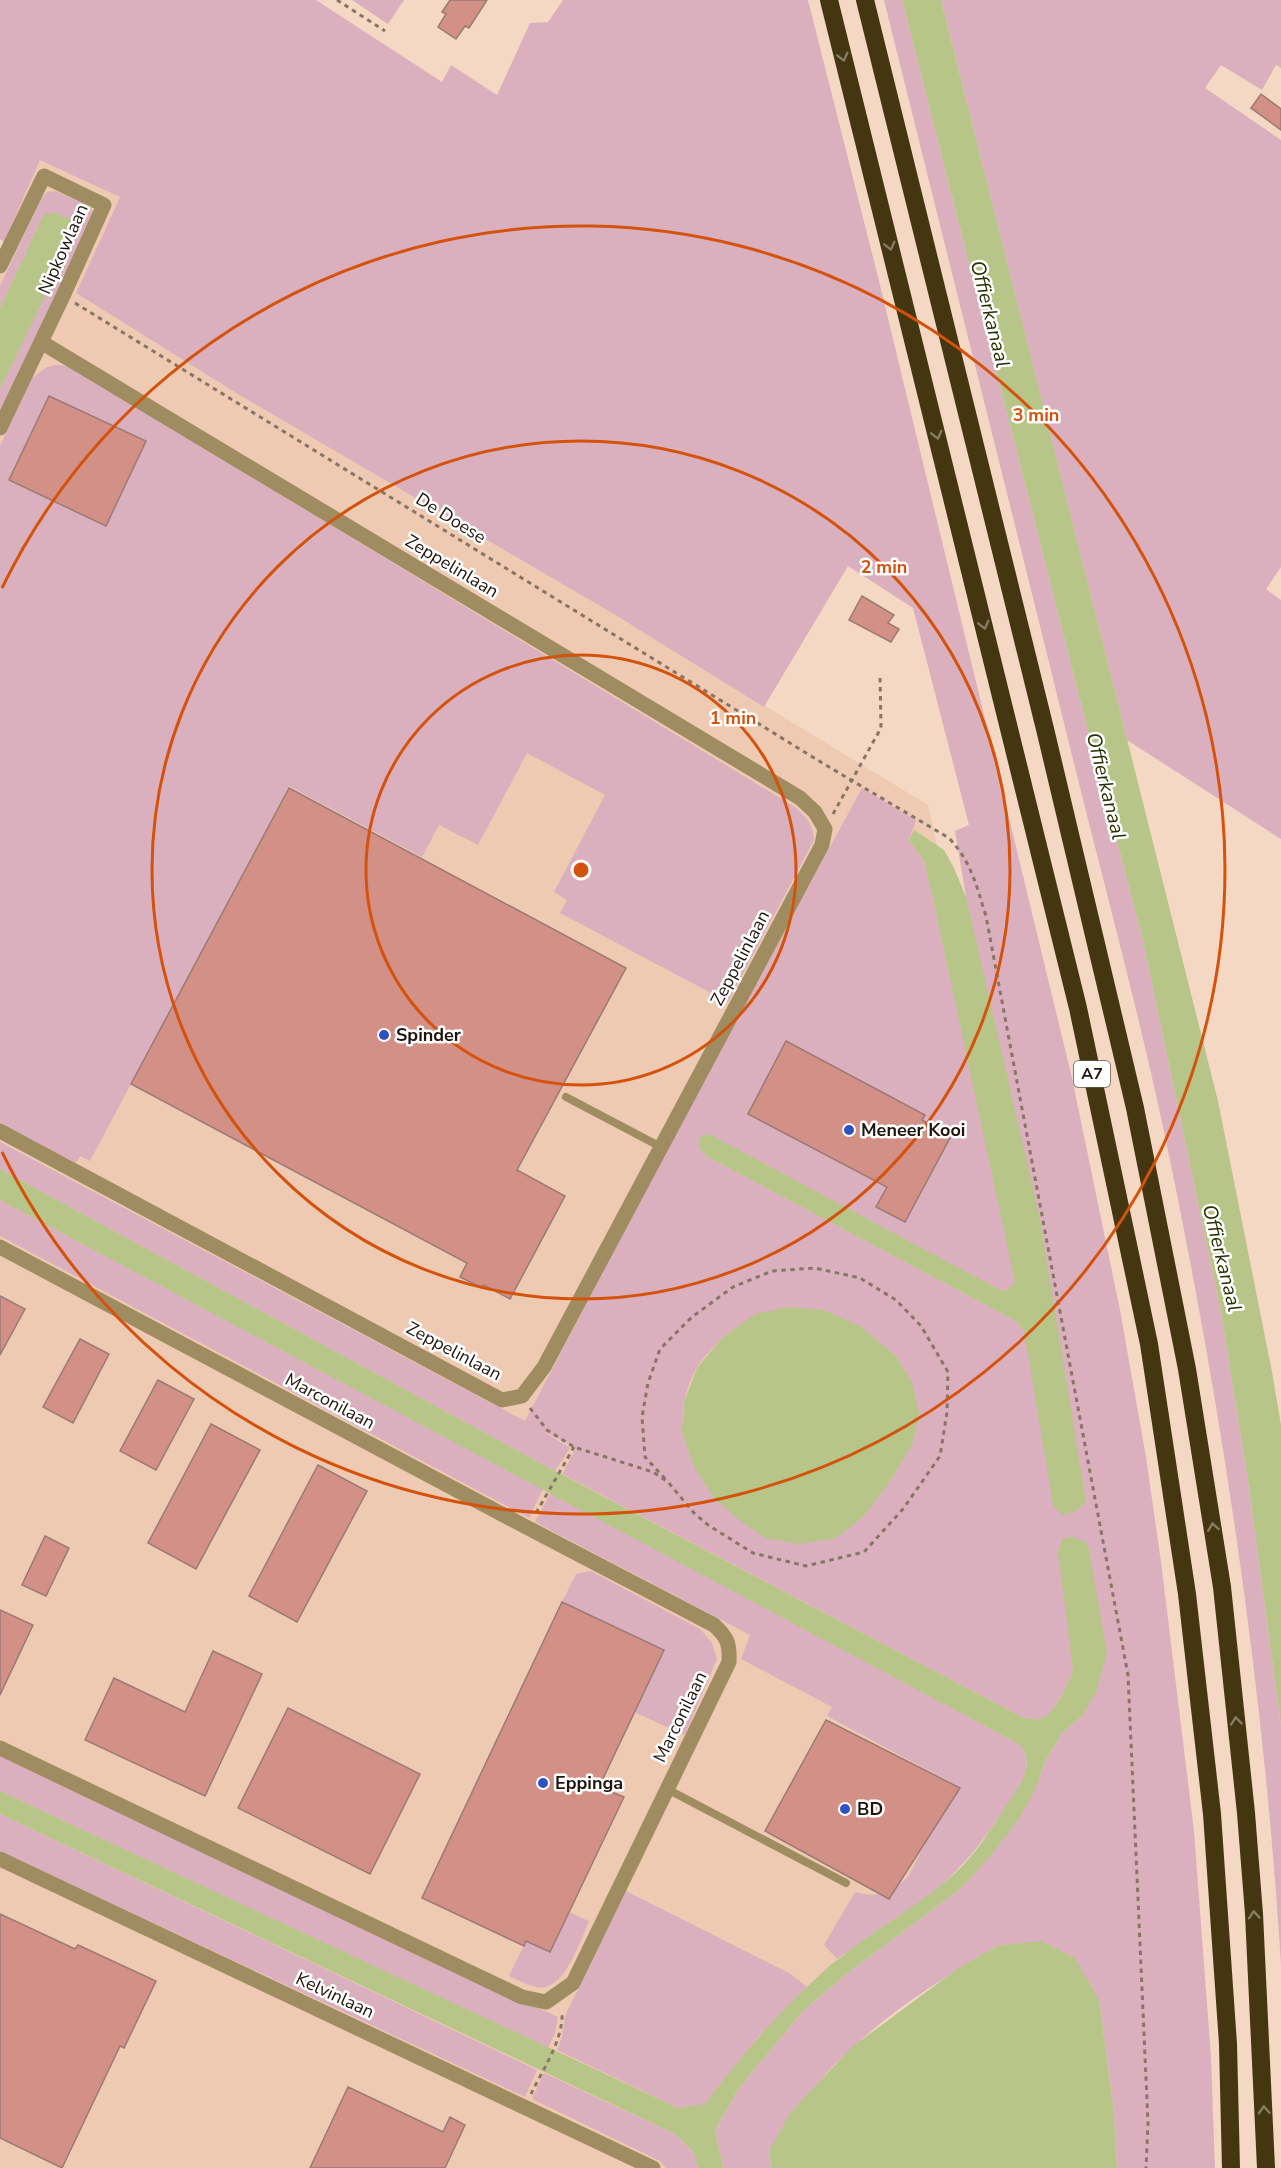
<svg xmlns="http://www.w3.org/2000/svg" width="1281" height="2168" font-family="'Nunito Sans',sans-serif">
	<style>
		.built { fill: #edcab1 }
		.green { fill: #dbb0be; fill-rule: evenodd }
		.water { fill: #b7c588 }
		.building { fill: #d39086; stroke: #9b7a75; stroke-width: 1.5 }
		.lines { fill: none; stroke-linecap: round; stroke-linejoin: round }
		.path { stroke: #887567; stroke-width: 3; stroke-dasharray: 4.5 4.5; stroke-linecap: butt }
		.service { stroke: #9f8d61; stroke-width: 8 }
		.minor { stroke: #9f8d61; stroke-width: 15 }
		.motorway { stroke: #443610; stroke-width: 18 }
		.oneway { stroke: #857c64 }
		.ring { fill: none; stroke: #d4520c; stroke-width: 3 }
		.poi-dot { fill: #3051c1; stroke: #fff; stroke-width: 2 }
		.labels { text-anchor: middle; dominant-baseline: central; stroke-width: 5; stroke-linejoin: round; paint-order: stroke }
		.shield { fill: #fff; stroke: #625b56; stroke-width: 1.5 }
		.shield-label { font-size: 16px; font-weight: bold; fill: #1f150e }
		.street-label { font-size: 18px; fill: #1f150e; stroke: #fff }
		.poi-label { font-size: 18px; font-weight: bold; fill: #1f150e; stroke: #fff; text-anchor: start }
		.water-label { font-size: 20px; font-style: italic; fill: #283000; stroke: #fff }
		.centre { fill: #d4520c; stroke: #fff; stroke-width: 3 }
		.ring-label { font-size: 18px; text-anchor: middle; font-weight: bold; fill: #d4520c; stroke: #fff; stroke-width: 5; stroke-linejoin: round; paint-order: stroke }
	</style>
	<rect width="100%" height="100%" fill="#f5d8c3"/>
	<path class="built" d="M40,159L120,197L76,293L241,396L617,616L928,805L1035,1279L1060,1720L675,2134L698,2168H0V250Z"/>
	<path class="green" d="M0,0H316L442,82L451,65L497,95L530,23L548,22L563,0H808L878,277L1072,1078L1120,1310L1146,1457L1161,1562L1194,1831L1211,2057L1215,2168H1117L1113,2103L1099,2000L997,1946C936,1981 874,2022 826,2074C805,2097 788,2126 769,2151L771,2168H723L715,2130L739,2088L804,2010L849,1972L959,1890L1037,1786L1044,1764L1062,1733L1081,1717L1073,1670C1069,1682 1057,1708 1046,1716C1038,1721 1030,1719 1022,1717L562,1474L576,1448L541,1430L570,1448L555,1471L0,1169V1142L525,1421L684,1117L862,788L916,820L909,841L924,861L933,899L1016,1282L1009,1289L1002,1291L706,1156L1016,1321L1024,1331L966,897L955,831L969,825L913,608L848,566L764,707L617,616L241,396L76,293L120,197L40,160L4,242L0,239ZM723,1337L714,1498C685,1455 670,1419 696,1369C702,1358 714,1347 723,1337Z
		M352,0H404L388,24Z
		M884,0H902L1077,688L1142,937L1220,1307L1247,1474L1281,1726V1965C1264,1688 1222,1408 1165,1136C1135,995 1096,855 1062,715C1003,476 943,238 884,0Z
		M941,0H1281V68L1276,65L1262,90L1221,65L1205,88L1281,140V567L1266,589L1281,600V839L1127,740Z
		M56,191L85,204L93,211V217L0,413V389L34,317L44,214L0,308V286L41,199L47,192Z
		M56,365L69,366L795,807C807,818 813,824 814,840L728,1002L560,913L567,900L554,892L605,795L527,753L478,845L439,825L422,857L289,786L90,1161L80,1156L76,1163L0,1123V446L31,379L47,367Z
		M0,1200L543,1489L529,1518L0,1236Z
		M551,1492L1019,1744C1037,1764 1020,1786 1007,1805C992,1828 976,1851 956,1871C923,1905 876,1932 837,1959L824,1945L855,1892C879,1898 892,1894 909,1875L955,1785L827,1716L832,1707L741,1659L750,1635L535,1522Z
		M591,1571L700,1629L712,1643L717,1659L685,1735L634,1712L663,1650L562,1602L576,1574Z
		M0,1755L558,2017L555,2033L548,2048L0,1791Z
		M0,1814L537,2070L525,2097L0,1851Z
		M626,1891L791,1974L807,1987L759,2036L705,2105L678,2108L557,2050L562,2037L565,2016Z
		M569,1912L589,1921C580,1941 564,1994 536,1987C527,1985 518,1980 509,1976L526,1941L550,1952Z
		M544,2073L675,2134L693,2152L698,2168H666L660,2161L532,2099Z"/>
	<path class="water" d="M902,0H941L1218,1101L1272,1372L1281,1425V1726L1247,1474L1220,1307L1142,937L1077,688Z
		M55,213L71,220L77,230L0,389V308L44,214Z
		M914,830L944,850L954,868L966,897L1040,1219L1086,1502L1076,1511L1062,1515L1053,1505L1024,1331L1016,1321L706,1156L698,1147L700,1137L709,1134L1002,1291L1009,1289L1015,1282L933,899L924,861L909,841Z
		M0,1169L555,1471L1022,1717C1030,1719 1038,1721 1046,1716C1057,1708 1069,1682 1073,1670L1058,1552L1063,1538L1074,1537L1088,1544L1107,1654L1096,1693L1081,1717L1062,1733L1044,1764L1037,1786L1019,1819L989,1858L959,1890L849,1972L804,2010L739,2088L715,2130L723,2168H698L693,2152L675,2134L0,1814V1791L678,2108L705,2104C736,2063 769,2022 807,1987C817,1978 826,1968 837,1960C875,1929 919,1906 955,1873C976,1854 992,1828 1007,1804C1020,1785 1037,1764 1019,1744L0,1200Z
		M788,1307L824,1310L860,1326L896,1356L912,1383L919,1412L913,1443L889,1483L862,1518L836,1538L799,1544L765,1538L738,1519L714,1498L695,1469L682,1433L684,1402L697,1368L723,1337L756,1314Z
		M1041,1941L1075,1958L1099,2000L1113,2103L1117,2168H771L769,2151L790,2113L852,2047L957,1969L997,1946Z"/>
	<path class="building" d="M450,0H487L469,28L465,26L456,39L438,27L446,14L442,12Z
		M1261,94L1281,109V130L1251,108Z
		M49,396L146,441L106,526L9,480Z
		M862,596L894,615L888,623L899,629L891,642L849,620Z
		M289,788L626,968L517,1170L565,1196L510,1299L484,1285L482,1288L460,1277L467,1263L131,1084Z
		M786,1041L925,1115L922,1120L951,1136L905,1222L876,1207L887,1187L748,1114Z
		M0,1296L25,1309L0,1355Z
		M80,1339L109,1354L73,1423L43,1407Z
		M158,1380L194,1399L156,1470L120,1451Z
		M211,1424L260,1450L196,1569L148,1543Z
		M318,1465L367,1491L297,1622L249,1596Z
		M45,1536L69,1548L46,1596L22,1585Z
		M562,1602L664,1650L599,1787L624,1797L550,1952L526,1941L524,1946L422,1898Z
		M0,1610L33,1625L0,1695Z
		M213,1651L262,1674L205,1796L85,1740L114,1678L185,1712Z
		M288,1708L420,1774L370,1874L238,1808Z
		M826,1720L960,1788L889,1899L765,1831Z
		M0,1914L75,1949L78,1945L156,1981L124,2048L120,2046L62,2168L0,2138Z
		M348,2087L443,2132L450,2117L465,2125L445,2168H310Z"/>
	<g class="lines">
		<path class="path" d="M337,0L385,31
			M75,303L824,764L949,838C972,863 976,885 986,916L1128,1675L1148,2123L1146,2168
			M833,814L881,728L880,675
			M530,1408L547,1430L574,1447L653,1472L668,1482L694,1513L708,1525L753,1553L806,1566L864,1552L903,1509L940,1456L947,1412L948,1372L921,1326L896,1300L860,1278L815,1268L772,1271L733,1287L692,1317L660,1349L648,1383L642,1417L645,1457L668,1482
			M536,1513L574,1447
			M531,2094C543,2069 564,2039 562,2011"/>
		<path class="service" d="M566,1097L661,1147
			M667,1789L846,1883"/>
		<path class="minor" d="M0,266L44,176L104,205L63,296L0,428
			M0,1131L502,1400L522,1396L544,1367L822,845L825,829L815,812L800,798L41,342
			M0,1247L528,1528L714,1625C727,1637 730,1643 729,1662L573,1983L546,2002L522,1997L0,1748
			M0,1859L653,2168"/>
		<path class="motorway" d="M829,0L1078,1008L1149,1344L1187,1594L1212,1814L1228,2044L1231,2168
			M865,0L1045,729L1135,1108L1187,1369L1222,1587L1246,1813L1254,1914L1266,2168"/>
	</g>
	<defs><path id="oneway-chevron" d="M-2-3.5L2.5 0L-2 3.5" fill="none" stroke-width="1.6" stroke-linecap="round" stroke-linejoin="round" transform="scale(1.5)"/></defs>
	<g class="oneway">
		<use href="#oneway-chevron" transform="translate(843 57) rotate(76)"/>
		<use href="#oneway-chevron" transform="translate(890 246) rotate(76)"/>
		<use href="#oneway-chevron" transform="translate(937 435) rotate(76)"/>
		<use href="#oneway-chevron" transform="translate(984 625) rotate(76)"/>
		<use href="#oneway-chevron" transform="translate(1213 1527) rotate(-99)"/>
		<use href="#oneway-chevron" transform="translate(1236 1721) rotate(-96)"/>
		<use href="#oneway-chevron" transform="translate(1254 1915) rotate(-94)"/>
		<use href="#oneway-chevron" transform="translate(1264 2110) rotate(-93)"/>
	</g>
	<g class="ring">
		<circle cx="581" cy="870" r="215"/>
		<circle cx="581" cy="870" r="429"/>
		<path d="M2 588A644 644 0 1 1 2 1152"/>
	</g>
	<g class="poi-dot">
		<circle cx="384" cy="1035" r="6"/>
		<circle cx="849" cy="1130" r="6"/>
		<circle cx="543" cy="1783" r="6"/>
		<circle cx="845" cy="1809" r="6"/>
	</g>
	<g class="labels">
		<rect class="shield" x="1074" y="1061" width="36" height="26" rx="4.5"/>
		<g class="shield-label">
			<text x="1092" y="1074">A7</text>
		</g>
		<g class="street-label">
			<text transform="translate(63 249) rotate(-66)">Nipkowlaan</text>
			<text transform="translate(451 518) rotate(32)">De Doese</text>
			<text transform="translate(452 566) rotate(31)">Zeppelinlaan</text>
			<text transform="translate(740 958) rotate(-62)">Zeppelinlaan</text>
			<text transform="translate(454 1351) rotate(28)">Zeppelinlaan</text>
			<text transform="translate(330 1401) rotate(28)">Marconilaan</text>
			<text transform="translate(680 1717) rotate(-64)">Marconilaan</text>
			<text transform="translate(335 1995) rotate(25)">Kelvinlaan</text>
		</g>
		<g class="poi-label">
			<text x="396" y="1035">Spinder</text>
			<text x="861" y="1130">Meneer Kooi</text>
			<text x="555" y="1783">Eppinga</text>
			<text x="857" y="1809">BD</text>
		</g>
		<g class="water-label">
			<text transform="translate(990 314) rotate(76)">Offierkanaal</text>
			<text transform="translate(1106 786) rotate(76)">Offierkanaal</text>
			<text transform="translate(1222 1258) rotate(76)">Offierkanaal</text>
		</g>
	</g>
	<circle cx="581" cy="870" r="9" class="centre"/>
	<g class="ring-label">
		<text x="1036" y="421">3 min</text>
		<text x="884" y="573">2 min</text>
		<text x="733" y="724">1 min</text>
	</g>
</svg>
